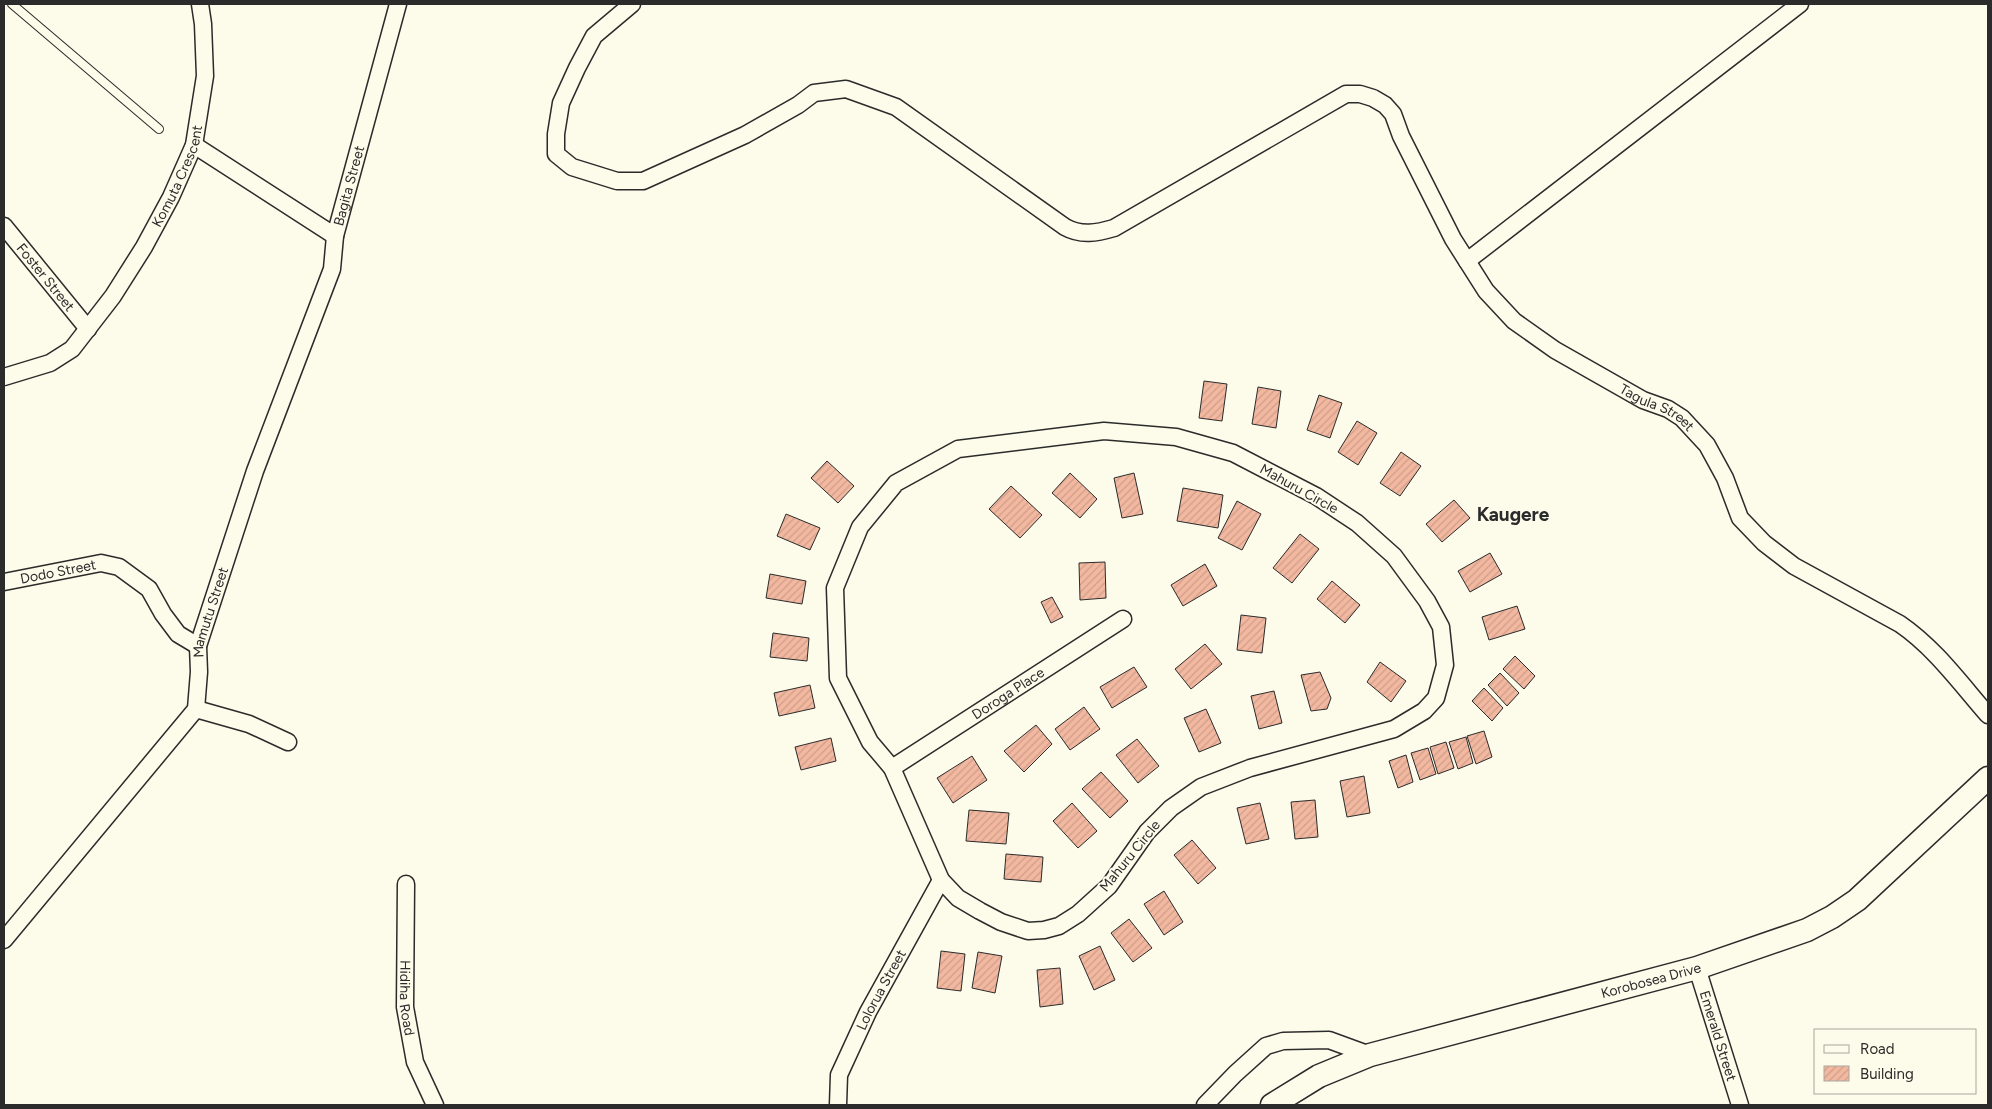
<svg xmlns="http://www.w3.org/2000/svg" width="1992" height="1109" font-family="Figtree,sans-serif">
	<style>
		.building { fill: url(#building-hatch); stroke: #2b2b2b }
		.lines { fill: none; stroke-linecap: round; stroke-linejoin: round }
		.service-casing { stroke: #2b2b2b; stroke-width: 10 }
		.minor-casing { stroke: #2b2b2b; stroke-width: 19 }
		.secondary-casing { stroke: #2b2b2b; stroke-width: 25 }
		.service { stroke: #fdfbea; stroke-width: 8 }
		.minor { stroke: #fdfbea; stroke-width: 16 }
		.secondary { stroke: #fdfbea; stroke-width: 22 }
		.labels { text-anchor: middle; dominant-baseline: central; stroke-width: 4; stroke-linejoin: round; paint-order: stroke }
		.street-label { font-size: 14px; fill: #2b2b2b; stroke: #fdfbea }
		.district-label { font-size: 19px; font-weight: bold; fill: #2b2b2b; stroke: #fdfbea }
	</style>
	<defs>
		<pattern id="building-hatch" width="6" height="6" patternUnits="userSpaceOnUse" patternTransform="scale(1.25)"><rect width="6" height="6" fill="#f2b8a0"/><path d="M-1 1l2-2M0 6l6-6M5 7l2-2" fill="none" stroke="#d09e8a"/></pattern>
	</defs>
	<rect width="100%" height="100%" fill="#fdfbea"/>
	<path class="building" d="M1204,381L1227,384L1222,421L1199,418Z
		M1258,387L1281,391L1276,428L1252,424Z
		M1319,395L1342,403L1330,438L1307,430Z
		M1357,421L1377,433L1358,465L1338,452Z
		M1401,452L1421,466L1400,496L1380,483Z
		M827,461L854,486L838,503L811,478Z
		M1070,473L1097,499L1080,518L1052,493Z
		M1134,473L1143,514L1122,518L1114,478Z
		M1011,486L1042,515L1020,538L989,509Z
		M1183,488L1223,495L1218,528L1177,521Z
		M1454,500L1470,518L1442,542L1426,524Z
		M1237,501L1261,514L1242,550L1218,538Z
		M786,514L820,528L810,550L777,536Z
		M1300,534L1319,549L1292,583L1273,568Z
		M1490,553L1502,574L1470,592L1458,571Z
		M1105,562L1106,598L1080,600L1079,563Z
		M1205,564L1217,586L1183,606L1171,585Z
		M770,574L806,581L802,604L766,598Z
		M1332,581L1360,605L1345,623L1317,599Z
		M1052,597L1063,617L1051,623L1041,602Z
		M1517,606L1525,629L1489,640L1482,617Z
		M1241,615L1266,618L1262,653L1237,650Z
		M773,633L809,638L807,661L770,657Z
		M1205,644L1222,664L1191,689L1175,669Z
		M1515,656L1535,676L1524,689L1503,669Z
		M1380,662L1406,681L1391,702L1367,682Z
		M1134,667L1147,687L1112,708L1100,687Z
		M1320,672L1331,698L1327,709L1311,711L1301,675Z
		M1500,673L1519,693L1507,706L1488,685Z
		M810,685L815,708L779,716L774,693Z
		M1484,688L1503,708L1492,721L1472,701Z
		M1274,691L1282,723L1259,729L1251,696Z
		M1084,707L1100,729L1070,750L1055,729Z
		M1206,709L1221,743L1199,752L1184,718Z
		M1036,725L1052,744L1024,772L1004,751Z
		M1484,731L1492,757L1476,764L1467,736Z
		M1466,737L1473,763L1458,769L1449,742Z
		M831,738L836,761L801,770L795,747Z
		M1137,739L1159,766L1138,783L1116,755Z
		M1446,742L1454,768L1438,774L1430,747Z
		M1428,748L1436,774L1420,780L1411,753Z
		M1406,755L1413,782L1398,788L1389,761Z
		M972,756L987,780L953,803L937,778Z
		M1101,772L1128,801L1110,818L1082,789Z
		M1364,776L1370,813L1347,817L1340,781Z
		M1315,800L1318,837L1295,839L1291,802Z
		M1072,803L1097,831L1078,848L1053,821Z
		M1260,803L1269,839L1246,844L1237,808Z
		M969,810L1009,813L1006,844L966,841Z
		M1192,840L1216,868L1198,884L1174,855Z
		M1006,854L1043,857L1041,882L1004,879Z
		M1164,891L1183,922L1164,935L1144,904Z
		M1129,919L1152,948L1133,962L1111,933Z
		M1100,946L1115,980L1094,990L1079,956Z
		M941,951L965,954L961,991L937,988Z
		M978,952L1002,956L995,993L972,988Z
		M1060,968L1063,1004L1040,1007L1037,970Z"/>
	<g class="lines">
		<defs>
			<path id="service" d="M12,4L159,129"/>
			<g id="minor">
				<path id="s1" d="M632,4L594,36L577,68L561,103L556,134V154L572,167L617,181H643L745,135L798,105L814,93L846,89L896,107L1065,227C1081,236 1097,233 1114,228L1346,94H1360L1373,98L1385,105L1393,114L1401,136L1453,239L1486,291L1514,321L1555,350L1643,400L1668,409L1682,418L1707,445L1725,478L1740,518L1764,543L1794,566L1900,624C1935,648 1960,683 1988,715"/>
				<path id="s2" d="M194,145L335,236L398,4"/>
				<path id="s3" d="M4,226L88,329"/>
				<path d="M1467,261L1800,4"/>
				<path id="s4" d="M4,377L50,363L72,349L113,296L144,247L171,197L194,145L205,76L203,24L200,4"/>
				<path d="M1104,431L1176,437L1233,453L1316,496L1357,523L1394,556L1427,601L1441,627L1445,665L1436,698L1424,711L1394,729L1250,768L1201,787L1171,808L1147,832L1109,886L1078,914L1059,926L1044,930L1028,931L1001,922L980,911L958,898L941,880L892,768L870,742L838,678L835,588L860,527L896,483L958,449Z"/>
				<path id="s5" d="M4,582L101,563L119,567L149,589L163,614L178,634L198,646"/>
				<path d="M196,709L249,724L288,742"/>
				<path id="s6" d="M892,768L1123,619"/>
				<path id="s7" d="M406,884L405,1007L415,1062L435,1105"/>
				<path id="s8" d="M4,940L196,709L199,672L198,646L255,471L332,269L335,236"/>
				<path id="s9" d="M1697,968L1740,1105"/>
				<path id="s10" d="M838,1105L839,1075L868,1012L941,880"/>
				<path d="M1205,1105L1235,1074L1266,1046L1283,1041L1329,1040L1370,1055"/>
			</g>
			<g id="secondary">
				<path id="s11" d="M1272,1105L1319,1076L1370,1055L1697,968L1807,930L1832,917L1857,900L1988,778"/>
			</g>
		</defs>
		<use href="#service" class="service-casing"/>
		<use href="#minor" class="minor-casing"/>
		<use href="#secondary" class="secondary-casing"/>
		<use href="#service" class="service"/>
		<use href="#minor" class="minor"/>
		<use href="#secondary" class="secondary"/>
	</g>
	<g class="labels">
		<g class="street-label">
			<text stroke="none"><textPath href="#s4" startOffset="278">Komuta Crescent</textPath></text>
			<text stroke="none"><textPath href="#s2" startOffset="220">Bagita Street</textPath></text>
			<text stroke="none"><textPath href="#s3" startOffset="66">Foster Street</textPath></text>
			<text stroke="none"><textPath href="#s1" startOffset="1536">Tagula Street</textPath></text>
			<text transform="translate(1299 489) rotate(29)">Mahuru Circle</text>
			<text stroke="none"><textPath href="#s5" startOffset="55">Dodo Street</textPath></text>
			<text stroke="none"><textPath href="#s8" startOffset="399">Mamutu Street</textPath></text>
			<text stroke="none"><textPath href="#s6" startOffset="138">Doroga Place</textPath></text>
			<text transform="translate(1130 856) rotate(-51)">Mahuru Circle</text>
			<text stroke="none"><textPath href="#s11" startOffset="401">Korobosea Drive</textPath></text>
			<text stroke="none"><textPath href="#s10" startOffset="125">Lolorua Street</textPath></text>
			<text stroke="none"><textPath href="#s7" startOffset="114">Hidiha Road</textPath></text>
			<text stroke="none"><textPath href="#s9" startOffset="71">Emerald Street</textPath></text>
		</g>
		<g class="district-label">
			<text x="1513" y="514">Kaugere</text>
		</g>
	</g>
	<rect width="1992" height="1109" fill="none" stroke="#2b2b2b" stroke-width="10"/>
	<rect x="1814" y="1029" width="162" height="65" fill="#fdfbea" stroke="#a9a89e"/>
	<rect x="1824" y="1045" width="25" height="8" fill="#fdfbea" stroke="#a9a89e"/>
	<text x="1860" y="1054" font-size="15" fill="#2b2b2b">Road</text>
	<rect x="1824" y="1066" width="25" height="15" fill="url(#building-hatch)" stroke="#a9a89e"/>
	<text x="1860" y="1079" font-size="15" fill="#2b2b2b">Building</text>
</svg>
